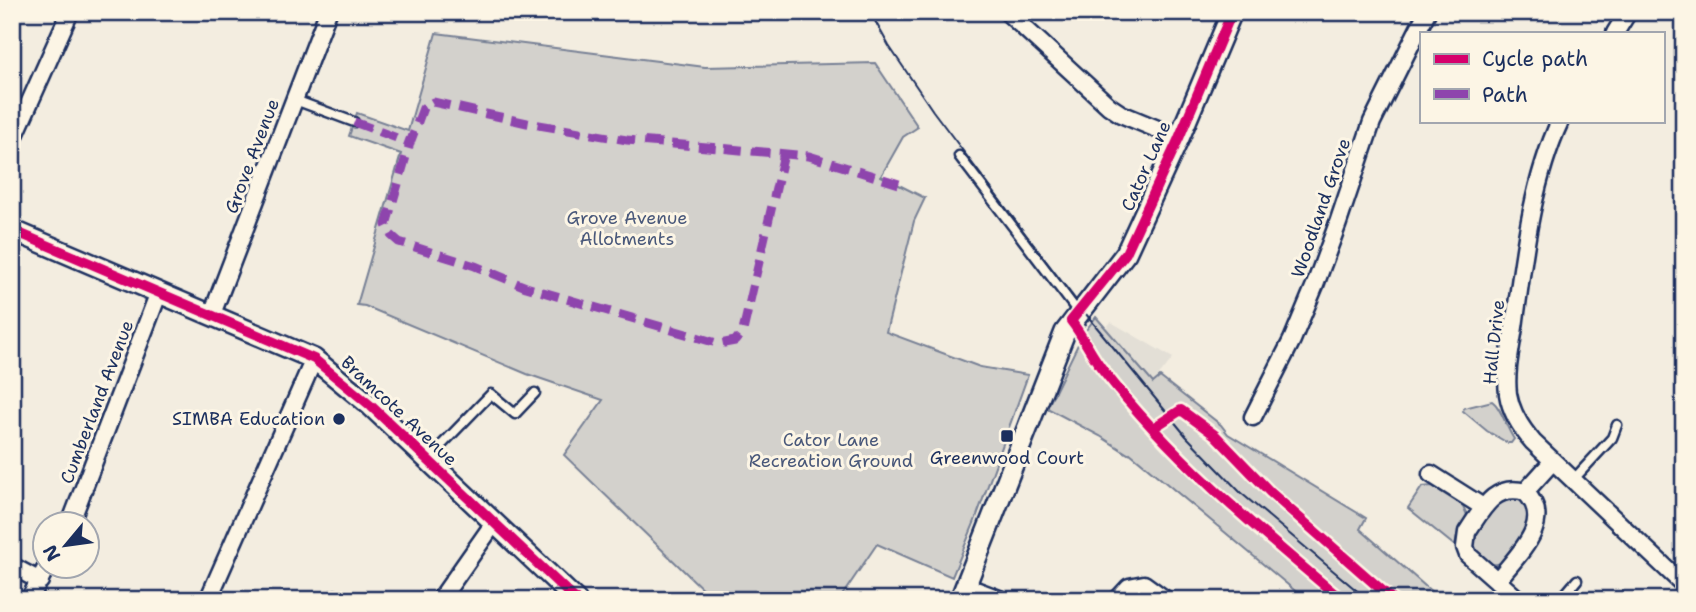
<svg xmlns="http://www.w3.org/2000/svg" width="1696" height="612" font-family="'Shantell Sans',sans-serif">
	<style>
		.built { fill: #e3dfd6 }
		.green { fill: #d3d1cc; stroke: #778095; stroke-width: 2 }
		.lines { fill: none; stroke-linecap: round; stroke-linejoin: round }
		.service-casing { stroke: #1b2f5e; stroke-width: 13 }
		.minor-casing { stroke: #1b2f5e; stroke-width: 21 }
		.tertiary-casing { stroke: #1b2f5e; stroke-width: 24 }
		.service { stroke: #fcf5e5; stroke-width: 8 }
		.minor { stroke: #fcf5e5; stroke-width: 16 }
		.tertiary { stroke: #fcf5e5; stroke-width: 19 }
		.tram { stroke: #1b2f5e; stroke-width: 2 }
		.quiet { stroke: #8e44ad; stroke-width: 9; stroke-dasharray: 18 9; stroke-linecap: butt }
		.cycleway-casing { stroke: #fcf5e5; stroke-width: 15 }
		.cycleway { stroke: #d6006c; stroke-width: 10 }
		.poi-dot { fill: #1b2f5e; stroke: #fcf5e5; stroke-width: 2.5 }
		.labels { text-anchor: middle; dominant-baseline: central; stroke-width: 6; stroke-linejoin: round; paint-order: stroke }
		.street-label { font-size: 18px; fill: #1b2f5e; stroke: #fcf5e5 }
		.park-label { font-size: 18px; fill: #49587a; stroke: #fcf5e5 }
		.poi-label { font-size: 18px; fill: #1b2f5e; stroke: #fcf5e5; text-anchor: end }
	</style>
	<rect width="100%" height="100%" fill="#f3ede0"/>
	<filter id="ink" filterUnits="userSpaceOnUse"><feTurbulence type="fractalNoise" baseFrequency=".0143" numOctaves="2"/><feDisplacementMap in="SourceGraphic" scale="14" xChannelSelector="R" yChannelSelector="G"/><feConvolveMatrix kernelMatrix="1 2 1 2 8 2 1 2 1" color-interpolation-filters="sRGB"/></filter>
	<g filter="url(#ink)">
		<path class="built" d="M1111,322L1173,358L1153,383L1106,328Z"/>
		<path class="green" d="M436,33L705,67L875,63L918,127L903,137L881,176L925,198L914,221L886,332L980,367L1028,375L975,521L952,577L877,544L839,600H714L564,455L603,400L527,374L365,306L357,305L401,154L349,136L357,113L408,131Z
			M1096,317L1153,383L1160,377L1221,425L1228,434L1366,518L1360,529L1441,600H1306L1130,453L1128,454L1100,436L1047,408L1083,334Z
			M1492,401C1502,408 1506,428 1514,439L1511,443H1508L1487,431L1463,411L1464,408Z
			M1432,486L1463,506L1467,515L1459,528L1455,546L1408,508L1422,487Z
			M1509,495L1524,500L1533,519C1525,531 1519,546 1510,557C1495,573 1471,560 1472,540C1472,531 1480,523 1485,516C1493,506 1496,500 1509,495Z"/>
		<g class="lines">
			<defs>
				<path id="service" d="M295,100L354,122
					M959,156L1078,312
					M428,459L491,394L515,414L535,393
					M1573,480L1612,438L1617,425
					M1560,600L1577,580"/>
				<path id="minor" d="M1007,12L1109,106L1121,114L1179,138
					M1615,33L1628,12
					M1560,121C1532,182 1524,253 1515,320C1512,344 1505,370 1508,394C1511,413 1521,428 1533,442L1684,585
					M12,142L70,12
					M212,314L328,12
					M1253,417L1292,340L1315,285L1338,223L1372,122L1427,12
					M1431,474L1483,507
					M70,524L159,292
					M12,566L40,581
					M1497,581C1516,556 1556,522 1525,492L1553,461
					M965,586L1002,600
					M335,599L336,600
					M29,600L47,566
					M208,600L314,359
					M440,600L494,523
					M1117,600L1129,587L1144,584L1166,600
					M1519,600L1468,555L1465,547L1467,532C1482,510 1494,483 1525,492"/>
				<path id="tertiary" d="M12,230L314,359L371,406L576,600
					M960,600L1065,332L1126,253L1179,138L1232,12"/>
			</defs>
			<use href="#service" class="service-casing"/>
			<use href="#minor" class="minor-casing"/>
			<use href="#tertiary" class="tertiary-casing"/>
			<use href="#service" class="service"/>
			<use href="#minor" class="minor"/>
			<use href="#tertiary" class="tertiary"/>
			<path class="tram" d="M870,12L889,46L933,111L1081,308L1186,436L1241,493L1368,600"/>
			<path class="quiet" d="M354,122L410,143
				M784,154L743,331L735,341L720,344L526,287L475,266L399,242L391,235L386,225L410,143L423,108L433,102L527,123L627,140L809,156L899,184"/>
			<defs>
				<path id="cycleway" d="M1232,12L1179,138L1126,253L1071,321C1083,336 1091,355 1103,370C1171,458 1257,529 1342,600
					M12,230L314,359L371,406L576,600
					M1153,428L1181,410L1215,435L1270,492L1393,600"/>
			</defs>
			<use href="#cycleway" class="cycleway-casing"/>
			<use href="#cycleway" class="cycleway"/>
		</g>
	</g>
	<g class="poi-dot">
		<circle cx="339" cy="419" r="7"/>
		<rect x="1000" y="429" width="14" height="14" rx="3.5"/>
	</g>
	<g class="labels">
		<g class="street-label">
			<text transform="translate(252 156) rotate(-69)">Grove Avenue</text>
			<text transform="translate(1146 166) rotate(-66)">Cator Lane</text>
			<text transform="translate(1321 208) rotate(-71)">Woodland Grove</text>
			<text transform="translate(1494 342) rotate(-84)">Hall Drive</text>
			<text transform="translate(97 402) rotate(-69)">Cumberland Avenue</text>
			<text transform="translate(399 411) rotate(43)">Bramcote Avenue</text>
		</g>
		<g class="park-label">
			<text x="627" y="218">Grove Avenue<tspan x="627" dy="21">Allotments</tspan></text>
			<text x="831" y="440">Cator Lane<tspan x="831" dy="21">Recreation Ground</tspan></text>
		</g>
		<g class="poi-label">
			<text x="325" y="419">SIMBA Education</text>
			<text x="1007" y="458" text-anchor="middle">Greenwood Court</text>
		</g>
	</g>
	<rect width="1696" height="612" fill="none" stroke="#fcf5e5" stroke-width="42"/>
	<rect x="21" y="21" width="1654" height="570" fill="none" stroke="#1b2f5e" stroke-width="2.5" filter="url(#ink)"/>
	<rect x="1420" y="32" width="245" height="91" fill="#fcf5e5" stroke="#a2a6af" stroke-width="2"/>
	<rect x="1434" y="54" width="35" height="10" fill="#d6006c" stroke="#a2a6af" stroke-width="2"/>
	<text x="1482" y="66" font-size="21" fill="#1b2f5e">Cycle path</text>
	<rect x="1434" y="89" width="35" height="10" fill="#8e44ad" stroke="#a2a6af" stroke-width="2"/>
	<text x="1482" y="102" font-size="21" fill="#1b2f5e">Path</text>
	<g transform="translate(66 545) rotate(241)"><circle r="33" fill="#fcf5e5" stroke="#a2a6af" stroke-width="2"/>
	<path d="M0-5L12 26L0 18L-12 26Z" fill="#1b2f5e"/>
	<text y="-10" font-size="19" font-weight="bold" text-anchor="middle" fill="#1b2f5e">N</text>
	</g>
</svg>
